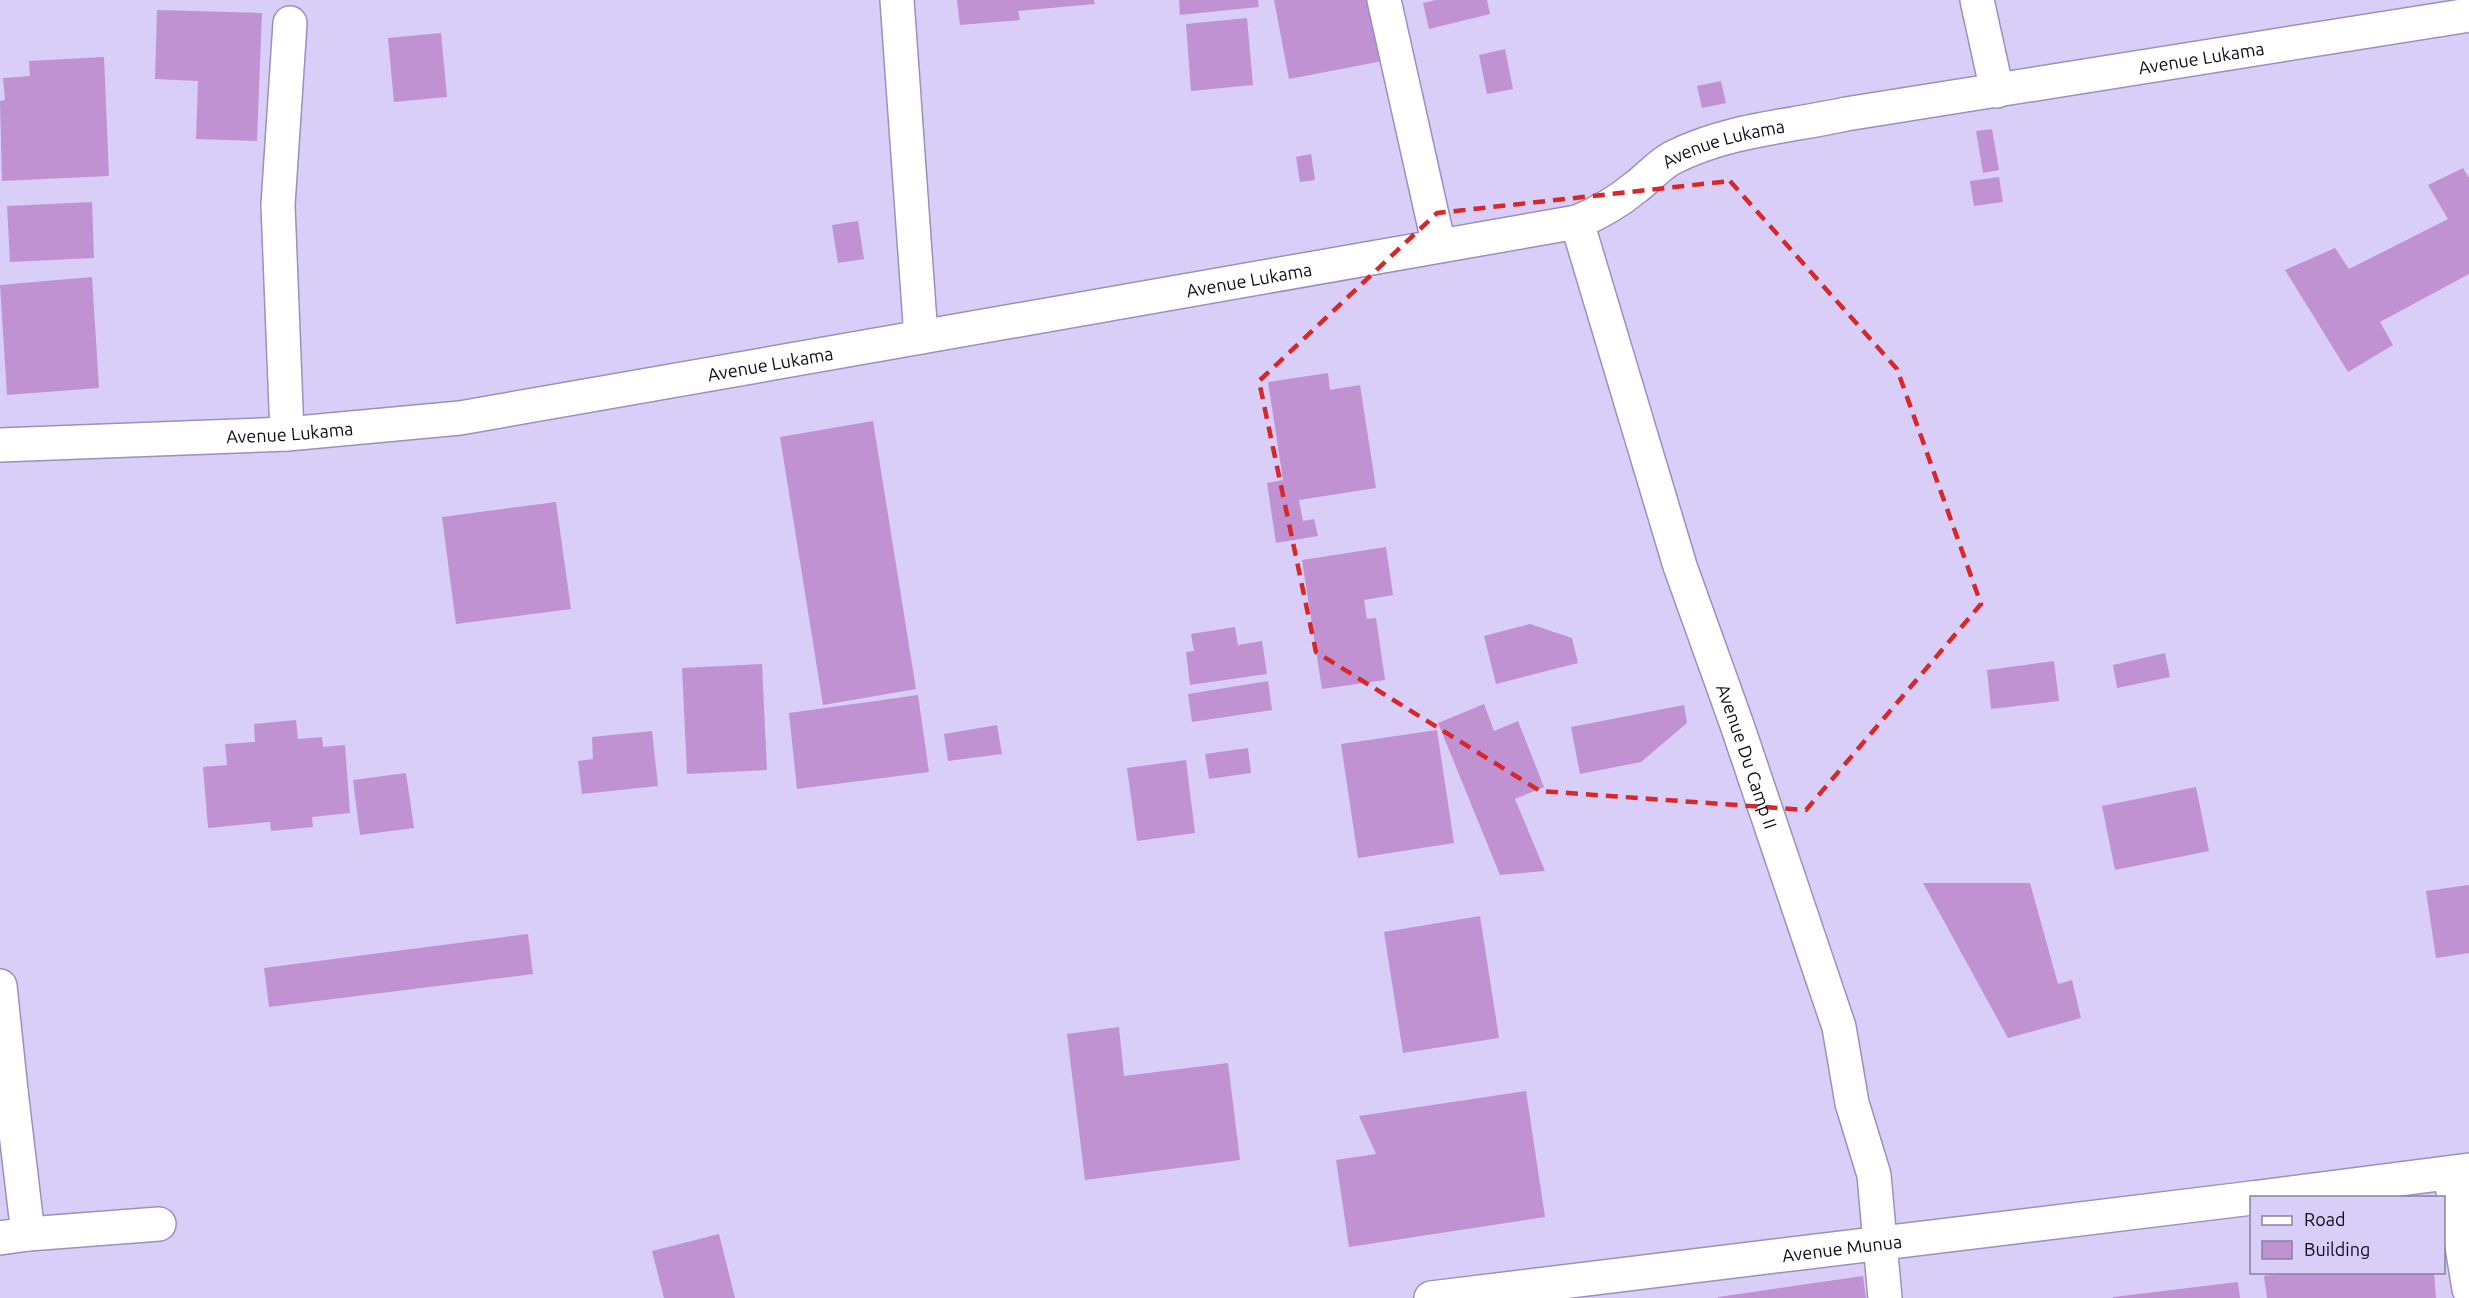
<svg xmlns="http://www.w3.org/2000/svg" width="2469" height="1298" font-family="Ubuntu,sans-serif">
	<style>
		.building { fill: #c092d2 }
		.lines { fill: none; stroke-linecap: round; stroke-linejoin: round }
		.minor-casing { stroke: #9c8fbf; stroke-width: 36 }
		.major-casing { stroke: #9c8fbf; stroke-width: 36 }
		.minor { stroke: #fff; stroke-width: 33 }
		.major { stroke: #fff; stroke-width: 33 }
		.marked { fill: none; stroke: #d62828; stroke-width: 4.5; stroke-dasharray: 12 8; stroke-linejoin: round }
		.labels { text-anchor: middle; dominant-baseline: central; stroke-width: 5; stroke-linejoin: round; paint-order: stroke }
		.street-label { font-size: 18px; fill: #100b1c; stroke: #d9cef8 }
	</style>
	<rect width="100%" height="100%" fill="#d9cef8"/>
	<path class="building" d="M957,0H1094L1095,4L1018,11L1020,20L960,25Z
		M1179,0H1258L1259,7L1180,15Z
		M1274,0H1382L1393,59L1289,79Z
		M1436,0H1487L1490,14L1429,29L1423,3Z
		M157,10L262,13L257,141L196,139L198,81L155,79Z
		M1247,18L1253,85L1191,91L1186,24Z
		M441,33L447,97L394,102L388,38Z
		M1505,49L1513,89L1487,94L1479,55Z
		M104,57L109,176L2,181L0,101L5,100L3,78L30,76L29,61Z
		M1721,81L1726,103L1702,108L1697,86Z
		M1992,129L1999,170L1983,173L1976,131Z
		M1311,154L1315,180L1300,182L1296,157Z
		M2463,168L2469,178V274L2380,322L2393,345L2348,372L2285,270L2335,248L2349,269L2448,219L2428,185Z
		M1999,177L2003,202L1974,206L1970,181Z
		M92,202L94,258L10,262L7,206Z
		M858,221L864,259L838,263L832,225Z
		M92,277L99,388L7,395L0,285Z
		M1328,373L1330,390L1360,385L1376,488L1299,500L1303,521L1314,519L1318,536L1276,543L1267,483L1283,480L1268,382Z
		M873,421L916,689L823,705L780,437Z
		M556,502L571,609L456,624L442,517Z
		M1386,547L1393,595L1364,600L1367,619L1376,618L1385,680L1322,689L1302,560Z
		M1530,624L1572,638L1578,663L1496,684L1484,636Z
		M1235,627L1238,645L1262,641L1267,674L1190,685L1186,652L1194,651L1191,634Z
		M2165,653L2170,677L2117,688L2113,665Z
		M2054,661L2059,701L1991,709L1987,670Z
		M762,664L767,770L687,774L682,668Z
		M1268,681L1272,710L1192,722L1188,694Z
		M918,695L929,772L797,789L789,713Z
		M1484,704L1494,731L1518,721L1544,787L1515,799L1545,871L1500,875L1438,723Z
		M1684,705L1687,723L1641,762L1580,774L1571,727Z
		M296,720L298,739L322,737L323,747L345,745L350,813L312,817L313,827L271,831L270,822L208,828L203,767L227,765L225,744L255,742L254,724Z
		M997,725L1002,754L948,761L944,734Z
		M1437,730L1454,843L1358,858L1341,744Z
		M652,731L658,786L582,794L578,761L593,759L592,737Z
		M1248,748L1251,773L1209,779L1205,754Z
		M1186,760L1195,833L1137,841L1127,768Z
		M406,773L414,828L360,835L353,780Z
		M2196,787L2209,851L2115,870L2102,806Z
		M1923,883H2030L2058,984L2072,980L2081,1018L2008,1038Z
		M2469,885V953L2436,958L2426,891Z
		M1480,916L1499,1038L1403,1053L1384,932Z
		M528,934L533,974L269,1007L264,968Z
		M1119,1027L1124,1076L1228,1063L1240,1160L1085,1180L1067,1034Z
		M1526,1091L1545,1217L1349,1247L1336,1160L1376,1154L1359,1116Z
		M719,1234L735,1298H664L652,1251Z
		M2297,1272H2434L2436,1298H2267L2264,1276Z
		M1863,1276L1866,1298H1718V1297Z
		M2238,1282L2240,1298H2113V1297Z"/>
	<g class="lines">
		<defs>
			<g id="minor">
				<path d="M897,0L921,337"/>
				<path d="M1384,0L1439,246"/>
				<path d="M1977,0L1997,91"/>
				<path id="s1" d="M1577,222L1680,566L1737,725L1839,1027L1852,1103L1874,1175L1885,1298"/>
				<path d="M287,434L278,205L290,23"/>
				<path id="s2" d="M0,445L287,434L460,418L1577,222C1599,213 1618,202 1636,187C1648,178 1659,165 1672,158C1727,130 1786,127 1846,114L2469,15"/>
				<path d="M0,986L11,1091"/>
				<path d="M0,1093L11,1091L28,1234L0,1238"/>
				<path d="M2450,1173L2469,1289"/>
				<path d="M28,1234L159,1224"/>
			</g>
			<g id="major">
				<path d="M2252,1198L2469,1170"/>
				<path id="s3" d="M1431,1298L2252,1198"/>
			</g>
		</defs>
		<use href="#minor" class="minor-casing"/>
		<use href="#major" class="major-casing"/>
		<use href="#minor" class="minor"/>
		<use href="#major" class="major"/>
	</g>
	<path class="marked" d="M1730,181L1897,369L1981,604L1806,810L1540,791L1316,652L1259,381L1437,213Z"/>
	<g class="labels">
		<g class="street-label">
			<text stroke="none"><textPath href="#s2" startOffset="2250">Avenue Lukama</textPath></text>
			<text stroke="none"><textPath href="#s2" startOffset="1764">Avenue Lukama</textPath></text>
			<text stroke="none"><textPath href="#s2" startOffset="1262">Avenue Lukama</textPath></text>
			<text stroke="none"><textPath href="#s2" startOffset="776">Avenue Lukama</textPath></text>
			<text stroke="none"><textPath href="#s2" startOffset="290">Avenue Lukama</textPath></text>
			<text stroke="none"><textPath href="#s1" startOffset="561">Avenue Du Camp II</textPath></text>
			<text stroke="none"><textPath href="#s3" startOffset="414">Avenue Munua</textPath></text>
		</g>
	</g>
	<rect x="2250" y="1196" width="195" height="78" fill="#d9cef8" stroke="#8980a0" stroke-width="1.5"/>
	<rect x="2262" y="1216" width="30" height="9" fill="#ffffff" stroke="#8980a0" stroke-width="1.5"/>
	<text x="2304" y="1226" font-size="18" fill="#100b1c">Road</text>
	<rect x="2262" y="1241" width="30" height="18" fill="#c092d2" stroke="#8980a0" stroke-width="1.5"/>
	<text x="2304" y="1256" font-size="18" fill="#100b1c">Building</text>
</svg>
